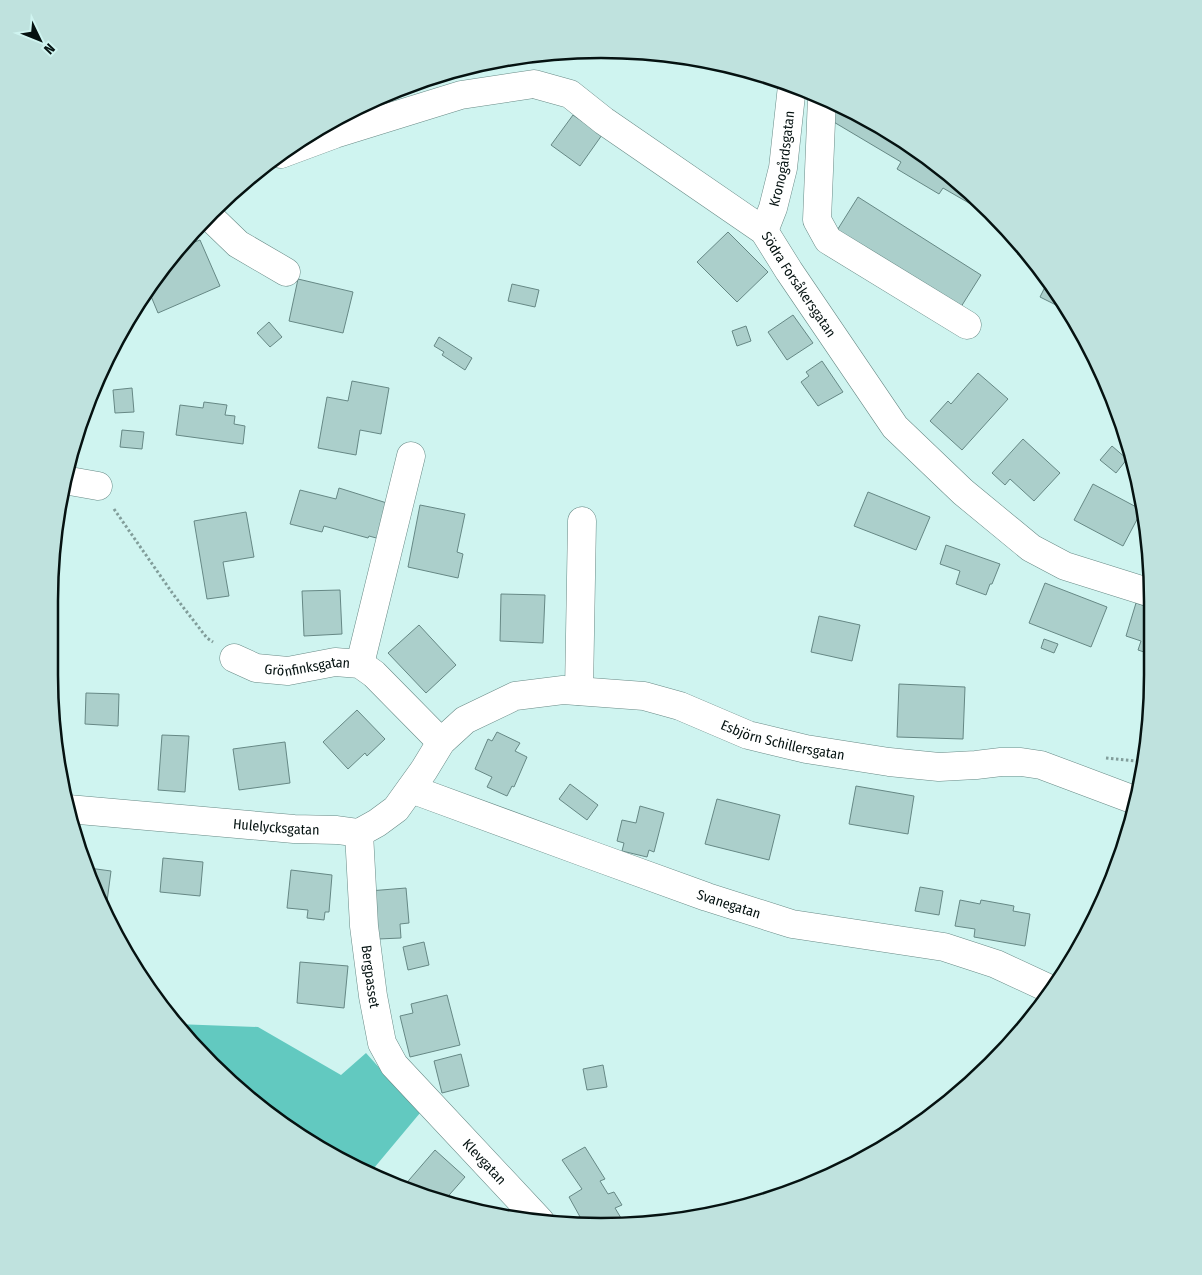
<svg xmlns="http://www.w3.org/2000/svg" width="1202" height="1275" font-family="'Fira Sans Condensed',sans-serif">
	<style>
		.forest { fill: #62c9c0 }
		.building { fill: #abcfcb; stroke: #668885 }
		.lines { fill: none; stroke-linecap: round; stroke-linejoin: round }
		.minor-casing { stroke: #688a86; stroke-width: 29 }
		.path { stroke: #819d9a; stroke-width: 3; stroke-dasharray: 2.5 2.5; stroke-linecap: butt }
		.minor { stroke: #fff; stroke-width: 28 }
		.labels { text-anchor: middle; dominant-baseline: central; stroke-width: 4; stroke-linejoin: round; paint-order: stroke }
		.street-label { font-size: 14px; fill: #051211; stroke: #cff4f0 }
		.rim { fill: none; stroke: #051211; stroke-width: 2.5 }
	</style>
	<rect width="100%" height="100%" fill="#cff4f0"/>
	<path class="forest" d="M176,1024L258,1027L341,1075L366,1053L420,1113L369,1174L356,1169L237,1089Z"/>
	<path class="building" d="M379,98L345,117L343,114Z
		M836,102L845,106L937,163L1000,221L943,188L939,194L897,169L901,162L827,118Z
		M573,115L602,135L580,166L551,145Z
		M858,197L981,275L959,310L836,232Z
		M728,232L768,272L737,302L697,262Z
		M200,240L220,286L158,313L148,289L163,265L179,248Z
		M298,279L353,292L343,333L289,321Z
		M1048,281L1070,312L1040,297Z
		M512,284L539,290L535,307L508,301Z
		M793,315L813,343L787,360L768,332Z
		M269,322L282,337L270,347L257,333Z
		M746,326L751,341L737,346L732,331Z
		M439,337L472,358L465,370L442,355L444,352L434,346Z
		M822,361L843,392L818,406L801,382L809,376L806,372Z
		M978,373L1008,399L962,450L930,421L948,401L951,404Z
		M352,381L389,388L381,434L360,430L356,455L318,448L327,397L348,401Z
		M132,388L134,412L115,413L113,390Z
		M204,402L227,405L225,415L235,416L234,424L245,426L243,444L176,435L180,405L203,408Z
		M87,406L90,407L85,425L80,424Z
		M122,430L144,432L142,449L120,447Z
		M1023,439L1060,473L1034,501L1010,479L1005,485L992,473Z
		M1112,446L1127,459L1116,473L1100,460Z
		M1093,484L1142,510L1123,546L1074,520Z
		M339,488L390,504L380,539L369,536L368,538L324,526L322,532L290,524L300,490L336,499Z
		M868,492L930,517L916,550L854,526Z
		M420,505L465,514L457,552L463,554L458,578L408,567Z
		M246,512L254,557L223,562L229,596L207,599L194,521Z
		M946,545L1000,564L992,584H990L986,595L956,584L960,571L940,564Z
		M1045,583L1107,607L1091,647L1029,623Z
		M340,590L342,634L304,636L302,591Z
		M501,594L545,595L543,643L500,641Z
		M1136,603L1151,608L1153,655L1138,650L1141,641L1126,636Z
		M819,616L860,625L852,661L811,652Z
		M419,625L456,665L426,693L388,653Z
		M1044,639L1058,644L1054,653L1041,648Z
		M899,684L965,687L963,739L897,737Z
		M86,693L119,694L118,726L85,724Z
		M357,710L385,739L367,756L365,753L348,769L323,742Z
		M497,732L520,743L515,751L527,757L514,787L512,786L507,796L487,787L492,777L475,769L488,739L492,741Z
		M162,735L189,736L185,792L158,790Z
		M285,742L290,783L239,790L233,749Z
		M570,784L598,805L587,820L559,799Z
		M856,786L914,796L908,834L849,824Z
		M717,799L780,815L769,860L705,844Z
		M640,806L664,813L654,852L649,850L647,857L622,851L624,843L617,841L622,820L636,823Z
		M163,858L203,862L200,896L160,892Z
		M89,868L111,871L106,909H103Z
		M291,870L332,875L329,912H325L324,920L307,918L308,910L287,908Z
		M920,887L943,891L939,915L915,911Z
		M406,888L409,923L400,924L401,938L378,939L369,891Z
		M960,900L980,904L981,900L1014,906L1013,911L1030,914L1025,946L974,937L975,929L955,926Z
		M1084,925L1089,926L1081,943Z
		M424,942L429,965L408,970L403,947Z
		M300,962L348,966L344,1008L297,1003Z
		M447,995L460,1045L410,1057L400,1016L413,1013L411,1004Z
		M461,1054L469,1086L442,1093L434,1061Z
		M603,1065L607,1087L587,1090L583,1069Z
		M585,1147L605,1179L600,1181L608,1194L614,1192L622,1205L615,1208L624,1223L584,1224L569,1197L582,1189L562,1160Z
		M435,1150L465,1177L443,1202L403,1187Z"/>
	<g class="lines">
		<defs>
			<g id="minor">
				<path d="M822,97L817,220L828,240L967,325"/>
				<path id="s1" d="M281,154L335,134L461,95L534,84L570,94L604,121L764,231L789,271L895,427L963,492L1031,548L1065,566L1151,593"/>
				<path d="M209,216L238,244L286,272"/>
				<path id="s2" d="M764,231L773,208L783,168L792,86"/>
				<path d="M64,480L98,486"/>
				<path id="s3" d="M234,658L256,668L288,671L335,662L360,664L374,674L441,742"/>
				<path d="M360,664L411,456"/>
				<path d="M579,691L582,521"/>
				<path id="s4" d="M411,789L591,855L707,897L792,924L944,947L996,964L1052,990"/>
				<path id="s5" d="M68,809L294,829L337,830L359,833L377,823L396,809L424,770L441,742L465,720L515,696L563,690L644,696L680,706L748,735L806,749L889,762L939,767L976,765L1001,762H1021L1041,765L1137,801"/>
				<path id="s6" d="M359,833L364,926L373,996L382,1043L394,1065L540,1221"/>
			</g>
		</defs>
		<use href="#minor" class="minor-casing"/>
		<path class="path" d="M114,509L173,594L207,638L213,642
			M1106,758L1145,762"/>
		<use href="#minor" class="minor"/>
	</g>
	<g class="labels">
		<g class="street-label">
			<text stroke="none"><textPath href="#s2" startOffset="75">Kronogårdsgatan</textPath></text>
			<text stroke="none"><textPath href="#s1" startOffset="602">Södra Forsåkersgatan</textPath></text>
			<text stroke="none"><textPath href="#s3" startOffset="76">Grönfinksgatan</textPath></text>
			<text stroke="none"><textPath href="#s5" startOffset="781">Esbjörn Schillersgatan</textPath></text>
			<text stroke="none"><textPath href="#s5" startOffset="209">Hulelycksgatan</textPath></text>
			<text stroke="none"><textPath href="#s4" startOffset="338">Svanegatan</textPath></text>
			<text stroke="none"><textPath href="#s6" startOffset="144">Bergpasset</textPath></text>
			<text stroke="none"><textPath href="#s6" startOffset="369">Klevgatan</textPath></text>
		</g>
	</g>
	<path d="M0 0H1202V1275H0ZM601 58H601A543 543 0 0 1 1144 601V675A543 543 0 0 1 601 1218H601A543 543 0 0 1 58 675V601A543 543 0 0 1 601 58Z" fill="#bfe2de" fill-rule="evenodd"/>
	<path class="rim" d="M601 58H601A543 543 0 0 1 1144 601V675A543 543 0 0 1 601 1218H601A543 543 0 0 1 58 675V601A543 543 0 0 1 601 58Z"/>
	<g transform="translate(40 40) rotate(133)" stroke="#cff4f0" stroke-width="4" paint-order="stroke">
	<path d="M0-4L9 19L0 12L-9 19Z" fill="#051211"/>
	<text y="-8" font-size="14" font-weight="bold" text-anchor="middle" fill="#051211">N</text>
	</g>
</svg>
